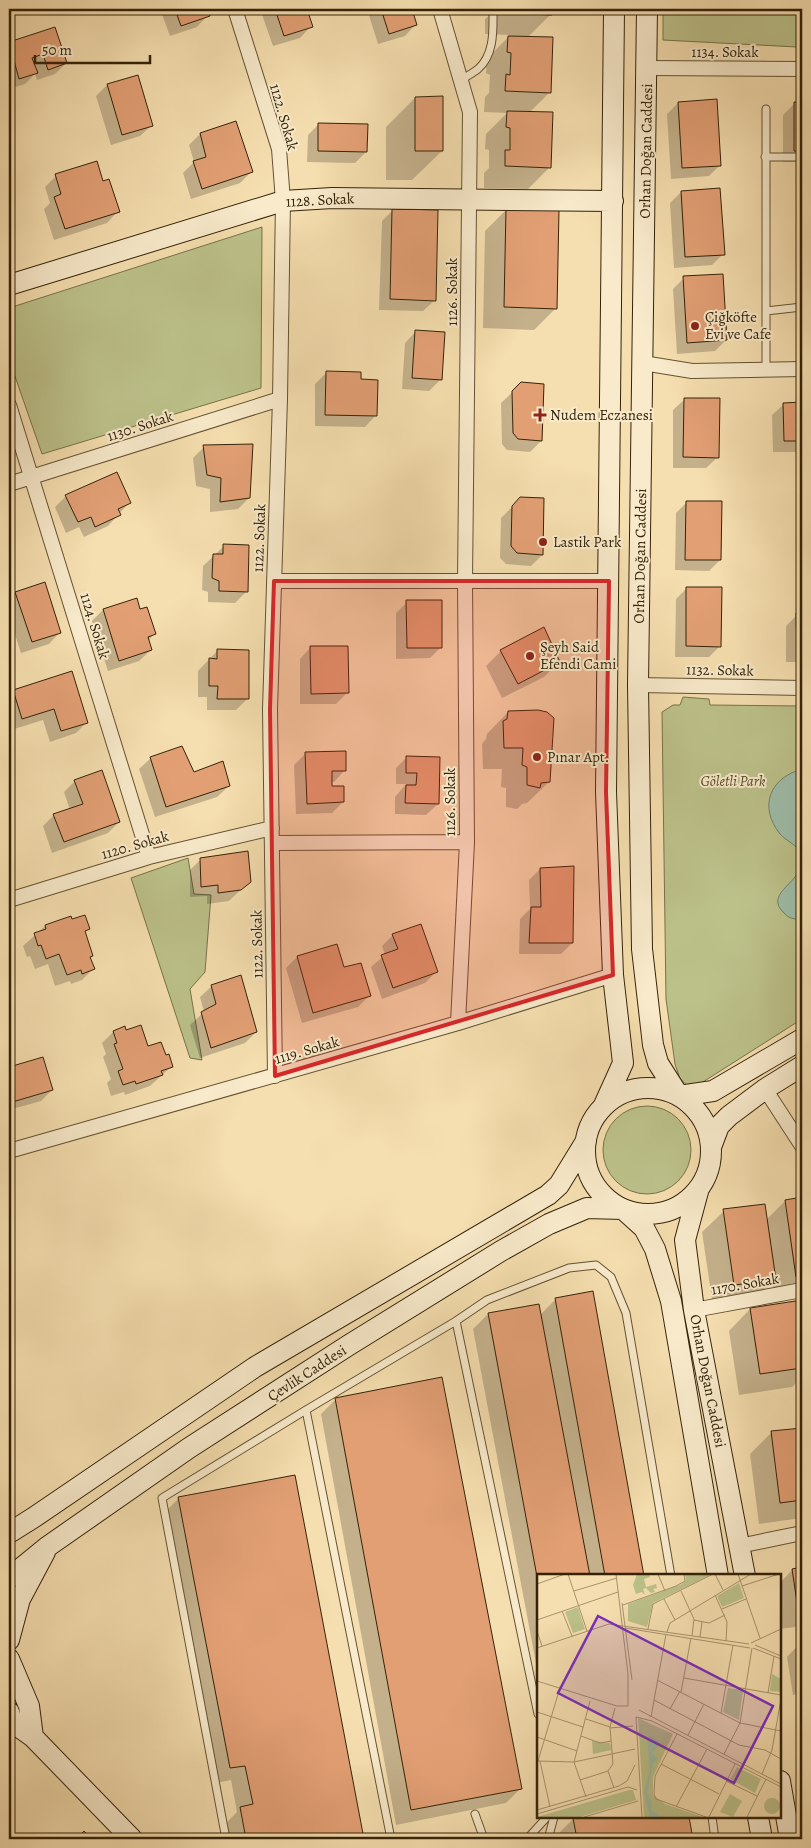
<svg xmlns="http://www.w3.org/2000/svg" width="811" height="1848" font-family="Alegreya,serif">
	<style>
		.green { fill: #bcc18a; stroke: #78724a }
		.water { fill: #9dbca8; stroke: #737f68 }
		.shadow { fill: #0003 }
		.building { fill: #e29f74; stroke: #342309 }
		.lines { fill: none; stroke-linecap: round; stroke-linejoin: round }
		.lane-casing { stroke: #645232; stroke-width: 9 }
		.street-casing { stroke: #645232; stroke-width: 16 }
		.secondary-casing { stroke: #342309; stroke-width: 22 }
		.lane { stroke: #f8eacb; stroke-width: 7 }
		.street { stroke: #f8eacb; stroke-width: 14 }
		.secondary { stroke: #f8eacb; stroke-width: 20 }
		.marked { fill: #d62828; fill-opacity: 0.2; stroke: #d62828; stroke-width: 4; stroke-linejoin: round }
		.poi-dot { fill: #8f2418; stroke: #f8eacb; stroke-width: 2 }
		.labels { text-anchor: middle; dominant-baseline: central; stroke-width: 4; stroke-linejoin: round; paint-order: stroke }
		.street-label { font-size: 15px; fill: #342309; stroke: #f8eacb }
		.poi-label { font-size: 15px; fill: #342309; stroke: #f8eacb; text-anchor: start }
		.park-label { font-size: 15px; font-style: italic; fill: #564a29; stroke: #f8eacb }
		.inset-road { fill: none; stroke: #a8936d; stroke-width: 1 }
		.view { fill: #7b2cbf; fill-opacity: 0.15; stroke: #7b2cbf; stroke-width: 2.5 }
		.inset-edge { fill: none; stroke: #342309; stroke-width: 2.5 }
	</style>
	<rect width="100%" height="100%" fill="#f5deaf"/>
	<filter id="stains"><feTurbulence type="fractalNoise" baseFrequency=".004" numOctaves="4"/><feColorMatrix values="0 0 0 0 .2 0 0 0 0 .09 0 0 0 0 .02 0 0 0 .5 -.17"/></filter>
	<radialGradient id="worn" r=".72"><stop offset=".6" stop-color="#630" stop-opacity="0"/><stop offset="1" stop-color="#630" stop-opacity=".3"/></radialGradient>
	<path class="green" d="M663,9H798L797,47L663,40Z
		M262,227L261,388L42,454L9,359V308Z
		M683,697L709,699L710,705L802,706V1019L695,1087L687,1085L680,1079L675,1064L666,999L662,712L673,705H680Z
		M188,858L194,894L211,895L205,972L190,989L202,1060L190,1058L131,878Z
		M603 1150a44 44 0 1 1 88 0a44 44 0 1 1-88 0Z"/>
	<path class="water" d="M802,769V918C796,920 790,919 785,914C760,892 808,882 801,856C798,844 787,842 780,834C758,806 770,778 802,769Z"/>
	<path class="shadow" d="M160,9H206L208,15L197,27L170,36Z
		M260,9H306L311,26L300,38L273,46Z
		M367,9H411L416,24L405,36L378,44Z
		M490,9H551V14L527,38L550,92L529,113L550,167L528,189L484,188V173L489,168V150L485,149L486,134L507,113L484,112L485,97L489,93L490,75L486,73L487,59L510,35L485,34V19L490,15Z
		M54,29L66,63L55,74L37,80L35,74L25,84L9,89V44Z
		M107,85L152,125L140,136L111,145L96,96Z
		M415,98L442,151L412,180H386V127Z
		M678,103L720,165L709,176L671,179L667,114Z
		M794,104H802V162H783V115Z
		M319,124L366,152L355,163L307,162L308,135Z
		M200,134L251,172L240,183L191,199L183,173L194,162L189,145Z
		M56,176L103,183L118,211L107,223L54,240L44,209L50,203L45,187Z
		M681,192L723,254L712,265L674,268L670,203Z
		M393,210L435,300L423,311L379,310L382,221Z
		M506,210L556,308L534,330L483,328L485,231Z
		M684,278L726,340L715,351L677,354L673,289Z
		M416,331L440,380L429,391L402,389L405,343Z
		M326,373L360,381L376,415L365,427L315,426V384Z
		M522,383L541,441L530,452L507,450L502,444L501,403Z
		M685,399L718,457L706,468H673V410Z
		M784,404H802V452H773L772,415Z
		M204,447L249,498L238,509L210,512V489L196,486L193,458Z
		M66,496L129,503L108,526L84,537L79,527L66,533L55,507Z
		M521,498L542,555L531,566L506,564L500,558L501,518Z
		M687,502L720,560L709,571L675,570L676,513Z
		M224,546L246,592L235,603L208,602V592L202,590L203,566Z
		M687,588L720,646L709,657H675L676,599Z
		M16,593L60,632L49,644L21,653L9,616V600Z
		M136,600L139,611L154,634L148,641L151,650L139,661L108,671L92,621L103,610Z
		M407,602L441,647L430,658L396,659V613Z
		M797,615H802V662H786V626Z
		M311,647L347,693L336,704H300V659Z
		M218,650L247,699L236,710H207V697H198V671Z
		M501,651L559,662L544,677L502,698L486,666Z
		M14,691L87,722L76,733L50,742L43,720L11,730L9,722V696Z
		M508,712L549,782L527,803L522,804L517,809L506,807V788L501,787L502,769H483L482,744L486,739L487,734Z
		M305,754L345,770L334,782H331V788L343,802L332,813L296,814L294,765Z
		M407,757L438,804L426,815L395,814V797L406,784H396V768Z
		M151,758L193,773L229,786L217,797L155,817L139,769Z
		M75,781L119,822L108,833L52,853L43,826L54,815L70,810L64,792Z
		M201,859L250,881L229,901L207,904V896L190,897V870Z
		M540,869L572,943L561,954H519L520,919L530,909L529,880Z
		M72,921L88,929L84,933L92,955L89,958L93,969L82,980L71,984L70,981L55,986L48,964L35,969L30,956L27,957L23,946L45,926Z
		M393,935L436,972L425,983L382,999L371,967L385,955L382,946Z
		M297,957L343,969L369,996L358,1007L302,1023L286,968Z
		M212,986L256,1032L245,1043L200,1058L190,1025L204,1012L200,997Z
		M125,1031L147,1048L165,1056L172,1066L150,1086L125,1095L124,1092L111,1096L107,1083L111,1079L103,1057L106,1054L102,1043L113,1032Z
		M43,1058L52,1090L41,1101L9,1110V1068Z
		M802,1198V1294L775,1298L772,1281L753,1301L713,1306L702,1232L724,1211L766,1220L785,1201Z
		M556,1299L642,1576H538V1674L473,1329L488,1314L540,1315Z
		M802,1301V1377L792,1387L739,1395L729,1331L750,1309Z
		M336,1399L521,1788L506,1803L396,1825L321,1414Z
		M802,1429V1518L759,1524L750,1454L772,1432Z
		M294,1476L363,1839H229L226,1823L237,1812L231,1780L216,1783L164,1513L179,1498Z
		M802,1569V1626L780,1629V1583L792,1570Z
		M802,1641V1693L793,1695L787,1657Z
		M585,1817H687L691,1839H559L558,1834L573,1819Z"/>
	<path class="building" d="M175,9H207L210,16L181,26Z
		M275,9H307L313,27L284,36Z
		M381,9H412L417,25L389,34Z
		M506,9H552V15L506,13Z
		M55,27L67,63L48,70L43,54L32,58L38,73L19,79L9,42Z
		M508,36L553,37L551,93L505,91L506,74L510,75L511,53L507,52Z
		M138,75L153,126L122,135L107,84Z
		M443,96V151H415V97Z
		M717,99L721,166L682,168L678,102Z
		M794,102H802V151H794Z
		M507,111L553,112L551,168L505,166V150H510V128L506,127Z
		M236,121L253,172L202,189L193,161L206,157L200,133Z
		M318,123L368,124L367,152L318,151Z
		M97,161L103,181L109,179L120,212L65,229L54,197L61,194L55,174Z
		M720,188L725,255L685,257L681,191Z
		M506,208L559,210L557,309L504,307Z
		M392,209L438,210L436,301L390,299Z
		M723,274L727,340L687,343L683,276Z
		M415,330L445,332L442,380L412,378Z
		M326,371L361,372V379L378,380L377,416L325,415Z
		M521,382L544,384L542,441L518,439L513,433L512,391Z
		M684,398H720L719,458L683,457Z
		M802,402V441H784L783,403Z
		M253,444L250,498L220,502L221,478L207,475L203,445Z
		M117,472L131,503L118,509L121,515L95,527L91,517L78,522L65,495Z
		M520,497L544,498L543,555L517,553L511,546L512,506Z
		M686,501H722L721,560H685Z
		M223,544L249,545L248,592L219,591V581L212,578L213,554H223Z
		M45,582L61,633L32,642L15,592Z
		M686,587H722L721,647L686,646Z
		M137,598L140,609L147,607L156,634L148,637L152,650L119,661L103,609Z
		M406,600H442V648H407Z
		M796,613H802V652H797Z
		M544,627L560,662L518,684L500,650Z
		M310,646H348L349,693L311,694Z
		M217,649L249,650V699H217L218,686H209V658L217,659Z
		M72,671L88,723L61,731L54,709L22,719L13,690Z
		M538,710L547,712L554,718L550,782L541,783L540,788L527,785V767L522,765L523,748H504L503,721L507,719L508,711Z
		M182,746L194,772L223,761L230,786L166,807L150,757Z
		M346,751V771H332V786H344V802L307,804L305,752Z
		M406,756L440,757L439,804L405,803L406,785H416L417,773H406Z
		M102,770L120,822L64,842L53,814L83,804L74,780Z
		M248,851L251,882L241,890L218,893V885L201,887L200,858Z
		M574,866L573,943H529L531,907H541L540,868Z
		M85,915L90,929L85,931L93,956L90,957L95,969L82,974L81,970L67,975L59,954L46,959L41,945L38,946L34,933L46,929L45,925L71,916L72,919Z
		M421,924L438,972L393,988L381,955L398,949L392,934Z
		M337,944L344,967L361,963L371,996L313,1013L297,956Z
		M241,975L257,1032L211,1048L201,1012L216,1004L211,985Z
		M141,1025L148,1046L161,1042L166,1055L169,1054L173,1067L161,1071L163,1075L136,1084L135,1081L123,1085L118,1071L123,1069L114,1044L117,1043L113,1031L125,1026L126,1030Z
		M43,1057L53,1090L9,1103V1067Z
		M802,1197V1276L796,1277L785,1200Z
		M765,1204L776,1280L734,1285L723,1209Z
		M593,1291L644,1576H605L555,1298Z
		M802,1300V1368L760,1374L750,1308Z
		M539,1304L590,1576H538V1582L488,1313Z
		M442,1377L522,1789L411,1810L335,1398Z
		M802,1428V1500L780,1503L771,1431Z
		M295,1475L364,1839H246L240,1807L253,1804L245,1766L230,1768L178,1497Z
		M802,1567V1608L798,1609L792,1569Z
		M577,1817H689L693,1839H577L573,1818Z
		M84,1831L92,1839H76Z"/>
	<g class="lines">
		<defs>
			<path id="lane" d="M461,80C467,76 473,73 478,69C495,54 493,29 493,9
				M766,109V370
				M765,157H802
				M766,311L802,307
				M456,1321L538,1714
				M306,1410L391,1839
				M475,1814L484,1839
				M712,1817L715,1839
				M226,1839L162,1498L306,1410L456,1321L487,1300L569,1268L596,1265L611,1277L626,1313L671,1576
				M527,1839L547,1817
				M548,1839L554,1817"/>
			<path id="street" d="M235,9L279,149L283,201L280,399L270,709L275,1076
				M440,9L470,112L465,580L467,842L458,1023
				M647,68L802,69
				M643,363L692,371L802,369
				M9,405L149,857
				M9,484L280,399
				M274,581H609
				M638,685L802,688
				M273,843L467,842
				M9,900L149,857L272,828
				M765,1089L802,1146
				M9,1151L458,1023L613,975
				M694,1310L802,1290
				M739,1546L802,1533"/>
			<path id="secondary" d="M647,9L638,685L642,949L653,1045L658,1063L679,1096L713,1091L802,1039
				M9,285L283,201L332,198L613,201
				M585 1151a63 63 0 1 1 126 0a63 63 0 1 1-126 0Z
				M604,1105L623,1063L613,975L606,792L614,9
				M711,1147L719,1126L729,1116L765,1089L802,1066
				M699,1188L685,1240L694,1310L745,1576
				M9,1533L33,1518L255,1367L548,1195L559,1185L586,1141
				M9,1578L47,1547L189,1448L349,1345L501,1251L549,1224L587,1208L623,1209L644,1228L655,1249L671,1301L718,1576
				M9,1640L20,1599L45,1552
				M9,1659L29,1706L33,1737
				M9,1712L12,1722L33,1737L132,1839
				M780,1781L790,1839
				M758,1817L762,1839"/>
		</defs>
		<use href="#lane" class="lane-casing"/>
		<use href="#street" class="street-casing"/>
		<use href="#secondary" class="secondary-casing"/>
		<use href="#lane" class="lane"/>
		<use href="#street" class="street"/>
		<use href="#secondary" class="secondary"/>
	</g>
	<path class="marked" d="M274,581H609L606,792L613,975L275,1076L270,709Z"/>
	<g class="poi-dot">
		<circle cx="695" cy="326" r="5"/>
		<path d="M537.5 407.5h5v5h5v5h-5v5h-5v-5h-5v-5h5z"/>
		<circle cx="543" cy="542" r="5"/>
		<circle cx="530" cy="656" r="5"/>
		<circle cx="537" cy="757" r="5"/>
	</g>
	<g class="labels">
		<g class="street-label">
			<text x="725" y="52">1134. Sokak</text>
			<text transform="translate(284 117) rotate(74)">1122. Sokak</text>
			<text transform="translate(646 151) rotate(-89)">Orhan Doğan Caddesi</text>
			<text transform="translate(320 200) rotate(-3)">1128. Sokak</text>
			<text transform="translate(452 292) rotate(-90)">1126. Sokak</text>
			<text transform="translate(140 426) rotate(-18)">1130. Sokak</text>
			<text transform="translate(259 538) rotate(-88)">1122. Sokak</text>
			<text transform="translate(640 556) rotate(-89)">Orhan Doğan Caddesi</text>
			<text transform="translate(95 626) rotate(73)">1124. Sokak</text>
			<text transform="translate(720 670) rotate(1)">1132. Sokak</text>
			<text transform="translate(450 802) rotate(-90)">1126. Sokak</text>
			<text transform="translate(135 845) rotate(-16)">1120. Sokak</text>
			<text transform="translate(257 944) rotate(-91)">1122. Sokak</text>
			<text transform="translate(307 1050) rotate(-16)">1119. Sokak</text>
			<text transform="translate(745 1284) rotate(-10)">1170. Sokak</text>
			<text transform="translate(307 1373) rotate(-33)">Çevlik Caddesi</text>
			<text transform="translate(708 1381) rotate(79)">Orhan Doğan Caddesi</text>
		</g>
		<g class="poi-label">
			<text x="705" y="317">Çiğköfte<tspan x="705" dy="17">Evi ve Cafe</tspan></text>
			<text x="550" y="415">Nudem Eczanesi</text>
			<text x="553" y="542">Lastik Park</text>
			<text x="540" y="647">Şeyh Said<tspan x="540" dy="17">Efendi Cami</tspan></text>
			<text x="547" y="757">Pınar Apt.</text>
		</g>
		<g class="park-label">
			<text x="733" y="781">Göletli Park</text>
		</g>
	</g>
	<g transform="translate(537 1574)">
		<rect width="244" height="244" fill="#f5deaf"/>
		<path d="M100,0H112L113,3L107,5L109,13L119,10L120,14L116,15L118,18L114,19L109,14L106,15L108,21L105,18L99,20L96,11ZM148,0H175L116,29L110,53L91,47V30L145,10L149,6ZM202,9L207,24L185,33L180,22ZM41,33L48,55L36,59L28,38ZM235,100L244,105V118L233,117ZM191,114L206,116L202,146L186,138ZM101,144L136,160L116,203V221L128,230L166,243H107ZM55,167L73,169L74,176L56,180ZM200,193L224,205L218,219L193,205ZM92,216H96L99,226L43,243H0ZM193,220L205,227L196,243L183,238ZM227 232a8 8 0 1 1 16 0a8 8 0 1 1-16 0Z" fill="#bcc18a"/>
		<path d="M113,162L124,169L115,179L121,185L116,189L110,220L115,228L114,236L125,243H113L107,218L113,197L110,164Z" fill="#9dbca8"/>
		<path class="inset-road" d="M31,0L50,57M121,0L128,17M178,0L186,16M201,0L223,64M0,10L28,0M205,12L242,0M37,17L80,4M144,17L157,45L155,62M178,21L190,48L189,67M127,25L138,46M85,29L95,106M86,31L139,12L148,7L147,0M185,35L209,25M25,37L35,62M0,46L81,18M157,46L172,49L188,41M88,54L213,74M111,55L116,30L176,0M0,57L5,72M130,58L133,49L143,43L214,0M163,63L165,48M214,69L244,55M218,71L244,82M0,74L72,50L212,70M216,74L244,85M147,104L244,121M120,106L203,149L244,157M0,107L80,132H91V100L79,0M144,118L154,64M231,119L237,82M117,126L202,171L228,176L244,185M133,135L143,117M102,136L244,210M0,138L46,153M184,139L196,71M114,143L129,60M49,145L73,153M73,154L96,152M140,160L118,202L117,220L119,225L169,243M151,161L167,130M44,162L63,169L74,167M0,163L40,177M187,180L203,149L215,74M0,187L37,188L98,175M1,187L22,117M3,187L13,233M124,190L182,220M71,197L77,214M225,200L235,176L244,125M43,206L71,197L76,190L73,153L78,134M189,207L220,222M49,223L37,188L53,127M139,233L170,175M0,236L82,212L90,207L98,191M0,240L91,213L100,216M47,243L101,227M105,243L99,143L115,147L244,213M172,243L198,190M210,243L229,205"/>
		<path class="view" d="M61,42L236,132L197,209L21,119Z"/>
		<rect width="244" height="244" class="inset-edge"/>
	</g>
	<rect width="811" height="1848" fill="none" stroke="#f5deaf" stroke-width="30"/>
	<rect x="10" y="10" width="791" height="1828" fill="none" stroke="#342309" stroke-width="2.5"/>
	<rect x="15" y="15" width="781" height="1818" fill="none" stroke="#342309"/>
	<path d="M35 55v8h115v-8" fill="none" stroke="#342309" stroke-width="2.5"/>
	<text x="42" y="55" font-size="15" fill="#342309" stroke="#f8eacb" stroke-width="4" paint-order="stroke">50 m</text>
	<rect width="100%" height="100%" filter="url(#stains)"/>
	<rect width="100%" height="100%" fill="url(#worn)"/>
</svg>
